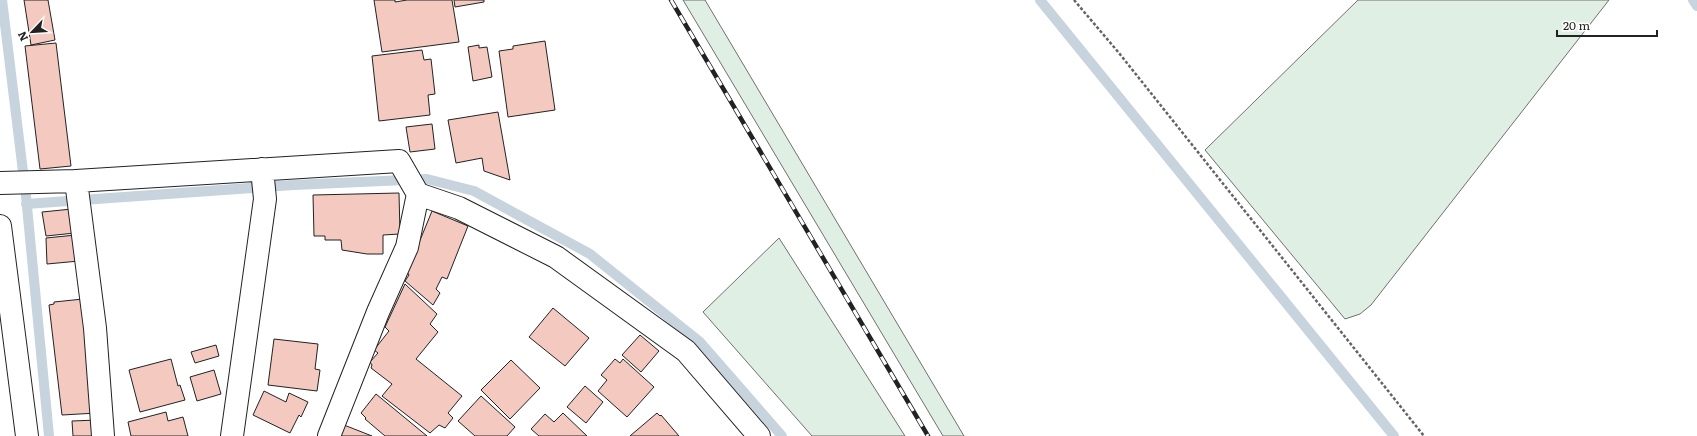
<svg xmlns="http://www.w3.org/2000/svg" width="1697" height="436" font-family="Literata,serif">
	<style>
		.green { fill: #e0efe3; stroke: #6f6f6f }
		.lines { fill: none; stroke-linecap: round; stroke-linejoin: round }
		.stream { stroke: #c7d3dd; stroke-width: 10 }
		.building { fill: #f3c9c0; stroke: #222 }
		.minor-casing { stroke: #222; stroke-width: 24 }
		.path { stroke: #646464; stroke-width: 2.5; stroke-dasharray: 3 2; stroke-linecap: butt }
		.minor { stroke: #fff; stroke-width: 22 }
		.rail-casing { stroke: #222; stroke-width: 4.5 }
		.rail { stroke: #fff; stroke-width: 3; stroke-dasharray: 9; stroke-linecap: butt }
	</style>
	<rect width="100%" height="100%" fill="#fff"/>
	<path class="green" d="M683,0H705L964,436H943Z
		M1358,0H1609L1371,305L1360,314L1345,319L1205,150Z
		M779,238L905,436H812L703,312Z"/>
	<g class="lines">
		<path class="stream" d="M2,0L26,196L49,436
			M1040,0L1394,436
			M1693,0L1697,6
			M26,204L293,185L427,179L474,191L590,254L700,342L782,436"/>
	</g>
	<path class="building" d="M24,0H48L55,40L31,45Z
		M374,0H395V2L407,0H452L459,42L382,52Z
		M454,0H484V2L455,7Z
		M545,41L555,110L508,117L499,51L513,49V46Z
		M56,43L71,166L40,169L25,46Z
		M479,45V48L487,47L492,77L473,81L468,47Z
		M422,50L424,60L431,59L435,94L428,95L430,115L379,121L372,56Z
		M498,112L510,180L484,171L482,158L456,163L448,120Z
		M432,124L435,149L410,152L406,127Z
		M399,193L400,234L383,235V254H367L342,250L341,240H325V236H314L313,195Z
		M72,209L75,233L46,236L42,212Z
		M432,211L468,226L447,279L442,277L436,289L440,293L433,305L405,281L409,275L407,272Z
		M76,235L79,261L47,264L46,238Z
		M405,284L437,314L430,324L438,332L416,359L462,396L448,413L453,418L445,428L439,425L430,433L382,396L392,384L371,368L372,365L370,362L378,353L374,350L389,331L385,327Z
		M83,299L97,413L62,415L49,305L54,304V302Z
		M553,308L589,338L565,366L529,337Z
		M640,335L659,351L641,372L622,355Z
		M274,339L318,344L315,369L320,370L317,391L268,385Z
		M216,345L219,356L195,363L191,352Z
		M171,359L178,386L180,385L185,400L140,412L129,370Z
		M615,359L620,363L623,359L654,387L627,417L598,391L607,380L601,375Z
		M511,360L540,388L510,419L481,390Z
		M214,370L221,394L197,401L190,377Z
		M585,386L603,402L586,423L567,407Z
		M264,391L286,402L289,393L308,402L301,417L299,415L290,433L253,415Z
		M376,394L427,436H385L365,419L366,418L361,413Z
		M481,396L515,427L507,436H475L458,421Z
		M166,412L168,421L183,417L188,436H131L128,422Z
		M563,413L587,436H539L531,429L545,414L554,422Z
		M657,413L660,416L661,415L679,436H630Z
		M97,420L100,436H73L72,421Z
		M344,425L372,436H340Z"/>
	<g class="lines">
		<defs>
			<path id="minor" d="M76,181L95,328L103,436
				M0,183L76,181L399,161L418,194L459,208L556,257L686,351L759,436
				M0,226L27,436
				M232,436L265,199L262,169
				M329,436L378,312L407,247L418,194"/>
		</defs>
		<use href="#minor" class="minor-casing"/>
		<path class="path" d="M1074,0L1119,53L1424,436"/>
		<use href="#minor" class="minor"/>
		<defs>
			<path id="rail" d="M671,0L928,436"/>
		</defs>
		<use href="#rail" class="rail-casing"/>
		<use href="#rail" class="rail"/>
	</g>
	<g transform="translate(32 32) rotate(245)" stroke="#ffffff" stroke-width="3" paint-order="stroke">
	<path d="M0-3L7 15L0 10L-7 15Z" fill="#222222"/>
	<text y="-6" font-size="11" font-weight="bold" text-anchor="middle" fill="#222222">N</text>
	</g>
	<path d="M1557 30v6h100v-6" fill="none" stroke="#222222" stroke-width="2"/>
	<text x="1563" y="30" font-size="12" fill="#222222" stroke="#ffffff" stroke-width="3" paint-order="stroke">20 m</text>
</svg>
